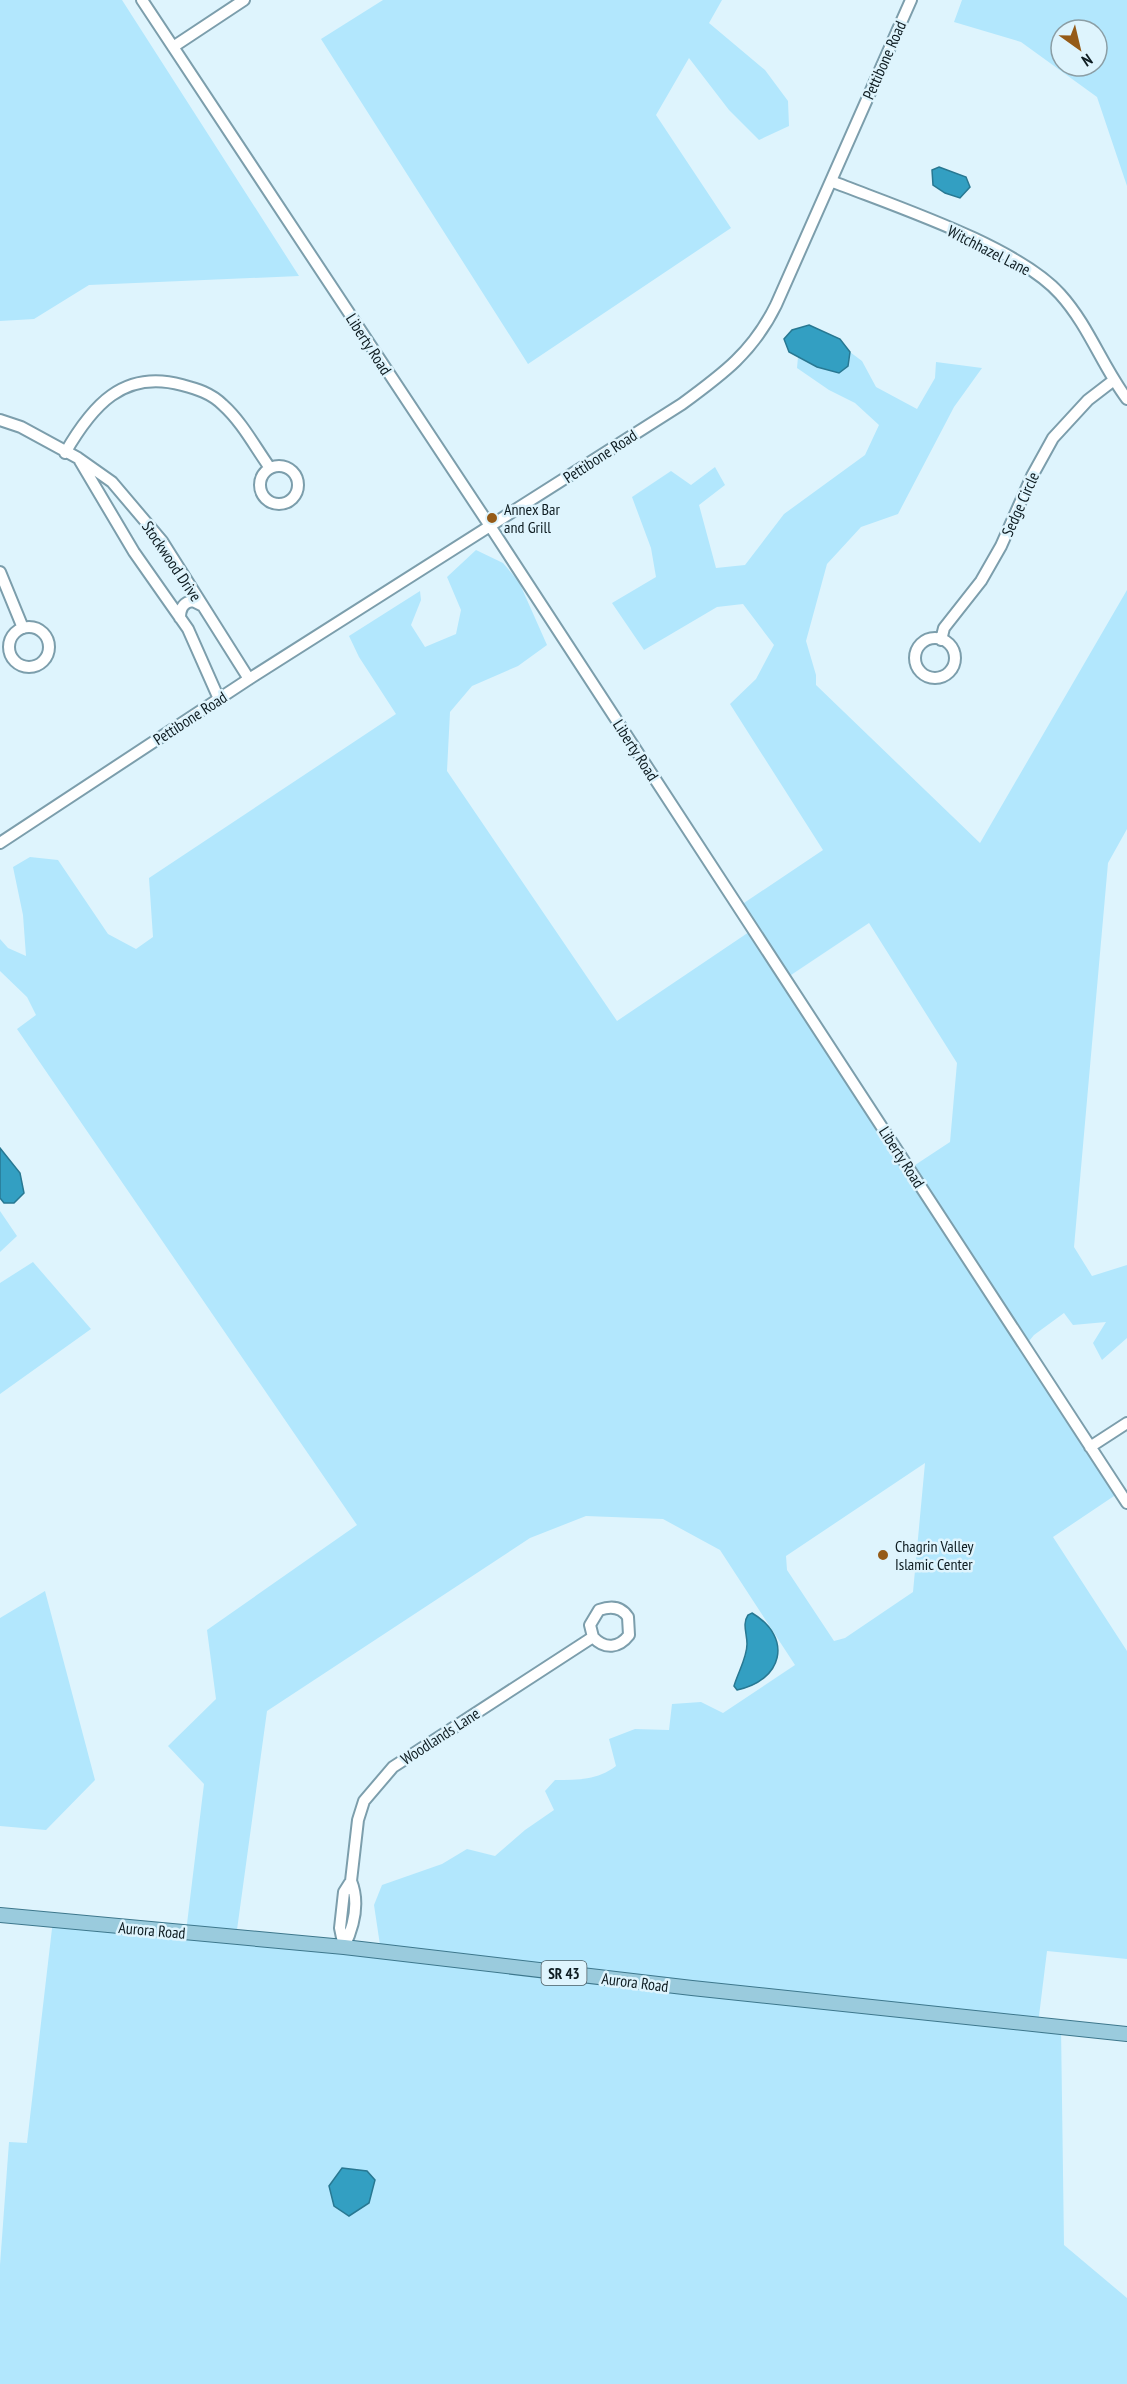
<svg xmlns="http://www.w3.org/2000/svg" width="1127" height="2384" font-family="'PT Sans Narrow',sans-serif">
	<style>
		.green { fill: #b2e7fd; fill-rule: evenodd }
		.water { fill: #339fc2; stroke: #287892; stroke-width: 1.5 }
		.lines { fill: none; stroke-linecap: round; stroke-linejoin: round }
		.minor-casing { stroke: #7c9eac; stroke-width: 14 }
		.major-casing { stroke: #3d778c; stroke-width: 16 }
		.minor { stroke: #fff; stroke-width: 10 }
		.major { stroke: #9acbdd; stroke-width: 14 }
		.poi-dot { fill: #955b18; stroke: #def4fd; stroke-width: 2 }
		.labels { text-anchor: middle; dominant-baseline: central; stroke-width: 5; stroke-linejoin: round; paint-order: stroke }
		.shield { fill: #def4fd; stroke: #4c5d63; stroke-width: 1.5 }
		.shield-label { font-size: 15px; font-weight: bold; fill: #0e1c21 }
		.street-label { font-size: 16px; fill: #0e1c21; stroke: #def4fd }
		.poi-label { font-size: 16px; fill: #0e1c21; stroke: #def4fd; text-anchor: start }
	</style>
	<rect width="100%" height="100%" fill="#def4fd"/>
	<path class="green" d="M0,0H122L299,276L89,285L34,319L0,321Z
		M383,0H722L709,23L765,70L788,101L789,126L759,140L729,110L689,58L656,115L731,228L528,364L321,39Z
		M962,0H1127V186L1097,97L1021,42L954,22ZM1061,30H1097V66H1061Z
		M850,352L862,361L876,387L917,409L935,378L936,362L982,368L954,407L898,514L861,527L827,564L806,641L816,675V685L980,843L1127,590V829L1108,863L1074,1247L1092,1276L1127,1265V1338L1102,1360L1093,1343L1106,1322L1073,1325L1064,1313L1034,1335L1025,1346L1120,1492L1053,1537L1127,1651V1959L1047,1951L1038,2024L1061,2027L1064,2245L1127,2298V2384H0V2265L9,2142L27,2143L53,1920L186,1932L204,1784L168,1746L216,1699L207,1630L357,1525L17,1029L36,1015L27,997L0,971V939L8,948L26,956L23,915L13,867L30,857L58,860L108,934L136,949L153,937L149,878L396,714L359,657L349,636L420,591L421,600L411,625L425,647L456,634L461,610L447,577L476,550L503,563L519,582L547,645L518,666L472,686L450,712L447,771L617,1021L752,930L738,907L823,850L730,704L756,679L774,645L743,604L717,607L644,650L612,603L656,577L651,548L632,497L671,471L691,485L715,467L725,485L699,505L716,568L745,565L784,514L865,455L879,425L855,403L829,390L797,368L798,357L817,367L848,366ZM869,923L957,1063L950,1142L909,1169L785,979ZM925,1463L913,1592L845,1638L834,1641L787,1570L786,1556ZM586,1516L663,1519L720,1550L795,1665L723,1713L701,1702L672,1704L669,1730L635,1729L609,1739L616,1766C598,1780 578,1780 555,1780L545,1791L554,1810L525,1830L495,1856L467,1849L442,1864L382,1885L374,1905L380,1945L236,1937L267,1711L530,1538Z
		M0,1211L17,1236L0,1252Z
		M33,1262L91,1329L0,1394V1283Z
		M45,1591L95,1780L46,1830L0,1826V1618Z"/>
	<path class="water" d="M939,167L966,177L970,187L960,198L945,193L933,185L932,170Z
		M809,325L840,339L850,352L848,366L839,373L817,367L789,352L784,339L792,330Z
		M0,1148L20,1173L24,1193L14,1203H4L0,1198Z
		M752,1613C794,1638 782,1681 737,1690L734,1686C738,1672 747,1658 747,1644C747,1633 742,1624 748,1615Z
		M342,2168L367,2171L375,2180L369,2203L349,2216L334,2206L329,2186Z"/>
	<g class="lines">
		<defs>
			<path id="minor" d="M142,0L490,526L1127,1503
				M173,47L244,0
				M831,181C894,206 1017,246 1060,294C1089,326 1102,366 1127,399
				M0,420L21,427L78,458L112,482L162,541L249,679
				M65,453C92,406 123,369 182,385C197,389 211,393 223,405C242,422 255,447 270,468
				M80,461L134,552L188,629L219,699
				M260 485a19 19 0 1 1 38 0a19 19 0 1 1-38 0Z
				M0,572L23,628
				M180,618C180,609 183,602 193,601L201,605
				M9 647a20 20 0 1 1 40 0a20 20 0 1 1-40 0Z
				M915 658a20 20 0 1 1 40 0a20 20 0 1 1-40 0Z
				M941,640L944,628L981,581L1001,546L1032,476L1053,438L1088,400L1114,380
				M0,843L249,679L682,404C723,374 753,352 776,305L911,0
				M1090,1447L1127,1423
				M351,1881C360,1903 354,1926 344,1947L340,1928L344,1892L351,1881L358,1820L364,1801L393,1767L593,1637L590,1625L599,1610C610,1606 621,1606 628,1617L629,1635C619,1648 605,1650 593,1637"/>
			<path id="major" d="M0,1915L344,1947L692,1988L1127,2034"/>
		</defs>
		<use href="#minor" class="minor-casing"/>
		<use href="#major" class="major-casing"/>
		<use href="#minor" class="minor"/>
		<use href="#major" class="major"/>
	</g>
	<g class="poi-dot">
		<circle cx="492" cy="518" r="6"/>
		<circle cx="883" cy="1555" r="6"/>
	</g>
	<g class="labels">
		<rect class="shield" x="541.5" y="1961" width="45" height="24" rx="4.5"/>
		<g class="shield-label">
			<text x="564" y="1973">SR 43</text>
		</g>
		<g class="street-label">
			<text transform="translate(884 60) rotate(-66)">Pettibone Road</text>
			<text transform="translate(989 250) rotate(27)">Witchhazel Lane</text>
			<text transform="translate(369 344) rotate(57)">Liberty Road</text>
			<text transform="translate(600 456) rotate(-33)">Pettibone Road</text>
			<text transform="translate(1020 504) rotate(-66)">Sedge Circle</text>
			<text transform="translate(172 561) rotate(56)">Stockwood Drive</text>
			<text transform="translate(190 718) rotate(-33)">Pettibone Road</text>
			<text transform="translate(636 750) rotate(57)">Liberty Road</text>
			<text transform="translate(902 1157) rotate(57)">Liberty Road</text>
			<text transform="translate(440 1736) rotate(-33)">Woodlands Lane</text>
			<text transform="translate(152 1930) rotate(5)">Aurora Road</text>
			<text transform="translate(635 1982) rotate(7)">Aurora Road</text>
		</g>
		<g class="poi-label">
			<text x="504" y="509">Annex Bar<tspan x="504" dy="18">and Grill</tspan></text>
			<text x="895" y="1546">Chagrin Valley<tspan x="895" dy="18">Islamic Center</tspan></text>
		</g>
	</g>
	<g transform="translate(1079 48) rotate(146)"><circle r="28" fill="#def4fd" stroke="#8b9ea5" stroke-width="1.5"/>
	<path d="M0-4.5L10 22L0 15L-10 22Z" fill="#955b18"/>
	<text y="-9" font-size="16" font-weight="bold" text-anchor="middle" fill="#0e1c21">N</text>
	</g>
</svg>
